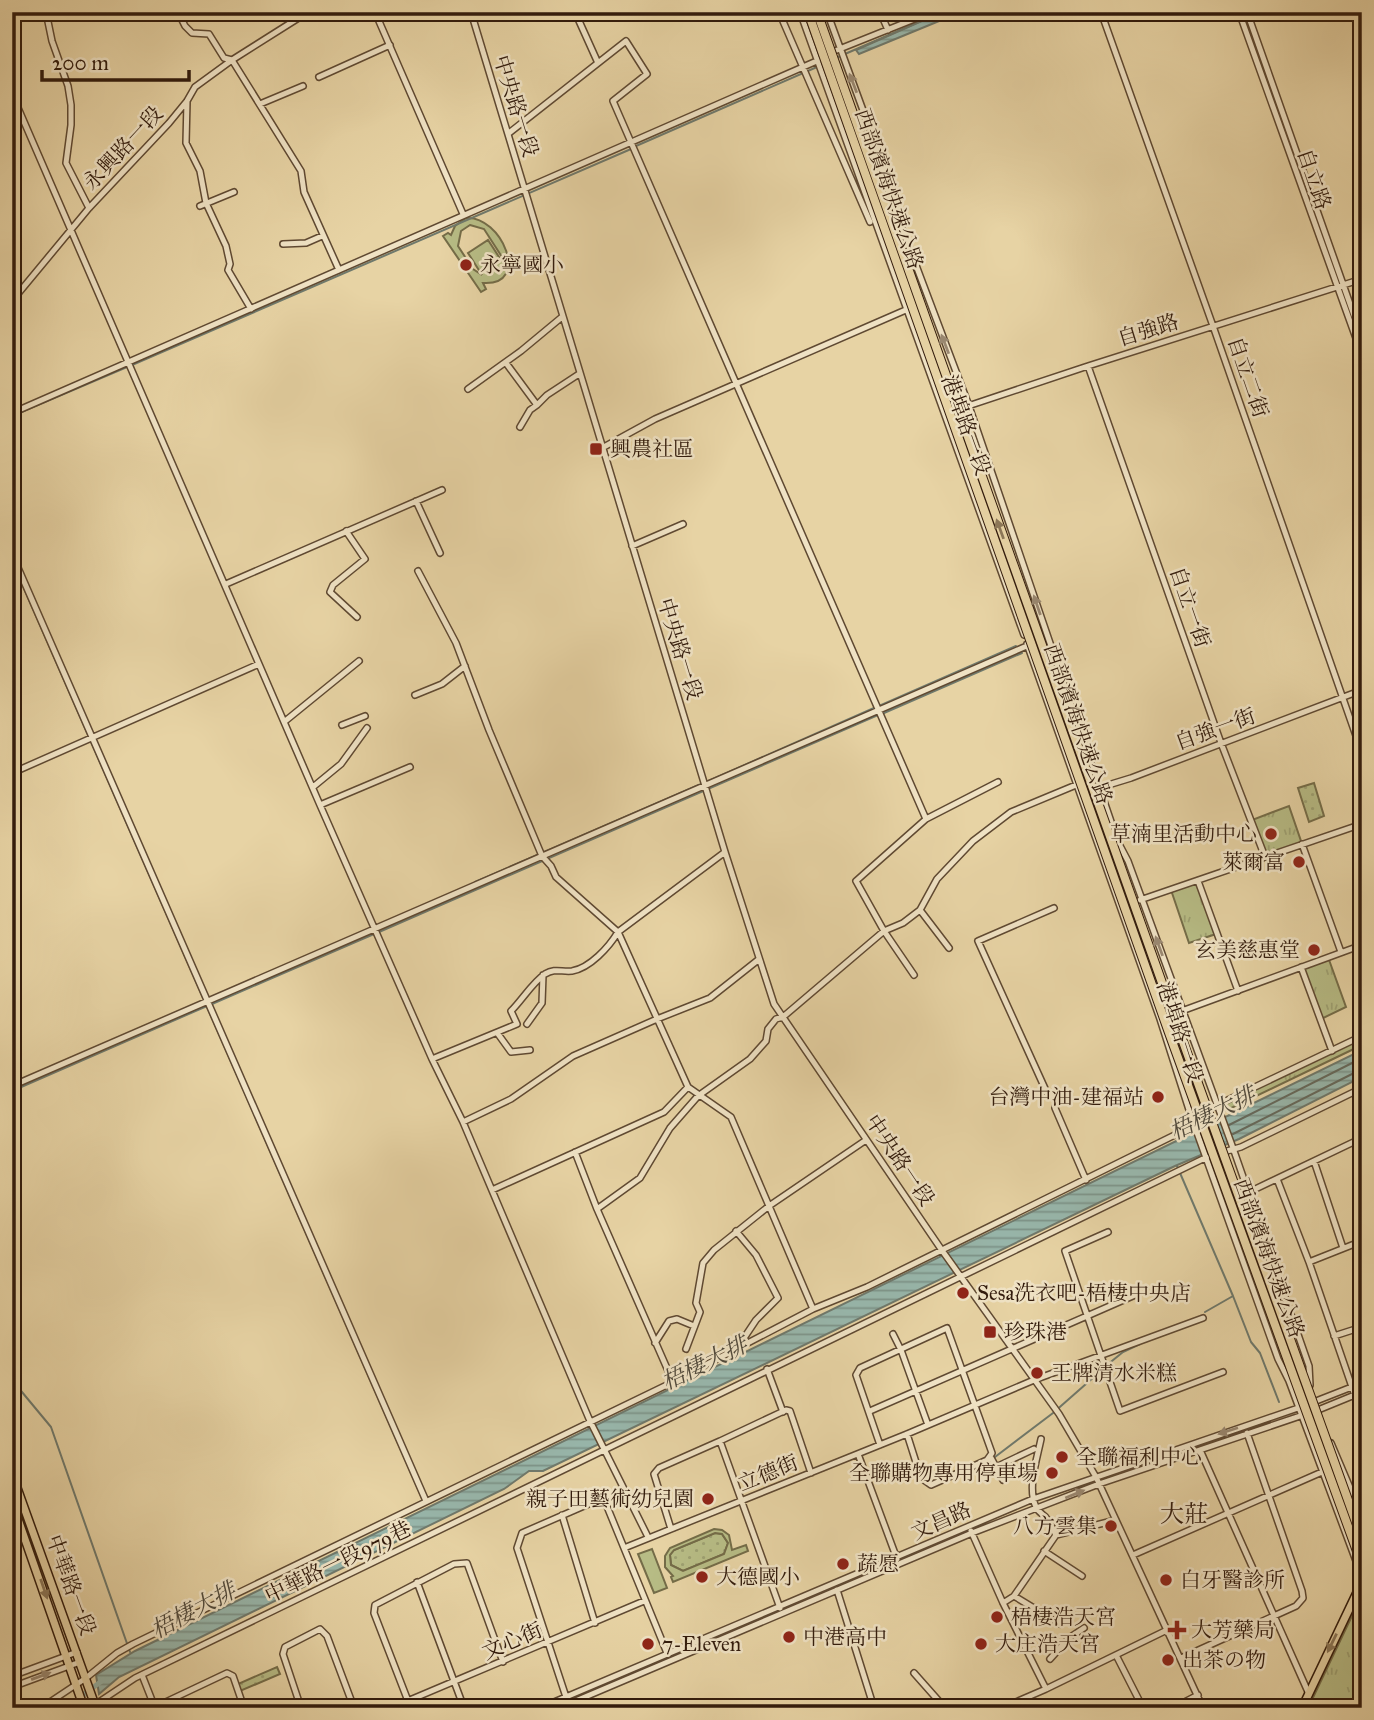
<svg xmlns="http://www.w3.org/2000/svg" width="1374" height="1720" font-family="'IM FELL Great Primer','Noto Serif TC','Noto Serif JP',serif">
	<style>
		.grass { fill: url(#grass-dots); stroke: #746c48; stroke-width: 2 }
		.park { fill: url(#park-tufts); stroke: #746c48; stroke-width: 2 }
		.garden { fill: #b7bc85; stroke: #746c48; stroke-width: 2; fill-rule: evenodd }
		.water { fill: url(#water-rules); stroke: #6f796c; stroke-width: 2 }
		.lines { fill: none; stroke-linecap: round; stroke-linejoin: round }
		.shore { stroke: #65695c; stroke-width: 2 }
		.stream { stroke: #6f796c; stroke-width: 2 }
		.canal { stroke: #98b7ac; stroke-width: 5 }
		.minor-casing { stroke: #5f4932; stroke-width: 8 }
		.major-casing { stroke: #321b0c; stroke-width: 10 }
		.minor { stroke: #efe2c4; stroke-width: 5 }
		.major { stroke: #e7d3a4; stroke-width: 7 }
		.highway-bridge-casing { stroke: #321b0c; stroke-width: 10; stroke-linecap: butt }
		.highway-bridge { stroke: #e7d3a4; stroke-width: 8 }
		.oneway { fill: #9a8871 }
		.oneway2 { fill: #8c7758 }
		.poi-dot { fill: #8f2418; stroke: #efe2c4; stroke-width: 2.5 }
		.labels { text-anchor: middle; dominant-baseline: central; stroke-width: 5; stroke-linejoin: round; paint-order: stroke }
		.street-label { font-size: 21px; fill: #321b0c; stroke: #efe2c4 }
		.poi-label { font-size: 21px; fill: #321b0c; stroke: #efe2c4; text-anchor: start }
		.water-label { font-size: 23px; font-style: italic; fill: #514a3c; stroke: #efe2c4 }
		.quarter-label { font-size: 24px; fill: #321b0c; stroke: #efe2c4 }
	</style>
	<defs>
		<pattern id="grass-dots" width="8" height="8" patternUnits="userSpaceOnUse" patternTransform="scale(1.75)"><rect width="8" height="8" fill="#b7bc85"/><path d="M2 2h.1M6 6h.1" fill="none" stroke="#9ea172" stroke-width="1.8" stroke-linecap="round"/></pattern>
		<pattern id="park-tufts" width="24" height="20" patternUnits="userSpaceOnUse" patternTransform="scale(1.75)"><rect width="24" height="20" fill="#b7bc85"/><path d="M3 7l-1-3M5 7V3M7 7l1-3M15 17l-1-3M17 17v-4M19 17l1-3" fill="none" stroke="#9ea172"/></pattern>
		<pattern id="water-rules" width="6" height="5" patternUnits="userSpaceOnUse" patternTransform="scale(1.75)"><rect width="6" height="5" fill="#98b7ac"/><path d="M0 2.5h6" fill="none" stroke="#7d948a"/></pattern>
	</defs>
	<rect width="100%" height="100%" fill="#e7d3a4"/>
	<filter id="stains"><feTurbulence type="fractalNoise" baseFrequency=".00286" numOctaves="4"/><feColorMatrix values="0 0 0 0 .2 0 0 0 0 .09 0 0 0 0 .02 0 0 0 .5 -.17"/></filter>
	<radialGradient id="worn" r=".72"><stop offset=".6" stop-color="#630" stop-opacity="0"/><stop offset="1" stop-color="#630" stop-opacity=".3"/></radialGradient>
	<path class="grass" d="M1314,783L1324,816L1309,822L1298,788Z
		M715,1533L722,1534L728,1543L724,1554L683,1571L671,1565L670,1555L674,1550Z
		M277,1667L280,1674L240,1691L238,1684Z"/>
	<path class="park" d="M1289,806L1302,844L1265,857L1252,820Z
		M1198,881L1216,934L1189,943L1171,890Z
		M1328,957L1346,1007L1319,1020L1301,967Z
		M1362,1037V1045L1223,1112L1222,1103Z
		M1360,1599L1362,1699L1338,1708H1308Z"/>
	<path class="garden" d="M466,218C501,215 532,286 483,283L486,289L481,292L443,236L448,233L451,235L455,226ZM470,225L484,229L502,257L501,260L488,240L468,253L482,275L473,269L458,246L461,231Z
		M714,1529L722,1530L729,1535L732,1550L746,1545L748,1551L673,1582L671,1577L673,1576L665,1567V1556L670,1548ZM715,1533L722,1534L728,1543L724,1554L683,1571L671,1565L670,1555L674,1550Z
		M652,1549L667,1588L654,1593L638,1554Z"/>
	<path class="water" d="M942,12H961L859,54L856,50Z
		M1362,1050V1077L1239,1139L1175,1166L543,1471H529L504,1489L119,1677L99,1694L96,1675L135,1651Z"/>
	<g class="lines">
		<path class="shore" d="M1229,1125L1362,1058
			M1233,1134L1356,1072L1362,1071"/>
		<path class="stream" d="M838,57L942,12
			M636,146L817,67
			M132,365L631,149
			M12,416L127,367
			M12,561L422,1498
			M879,706L1016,646
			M884,713L1022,653
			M706,782L874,708
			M475,882L701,784
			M379,932L878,715
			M212,1004L374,934
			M12,1091L207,1006
			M1177,1166L1233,1296L1251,1342L1260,1353L1279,1402
			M1205,1312L1233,1296
			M1107,1365L1123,1352L1140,1344
			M12,1380L51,1427L130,1652
			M995,1457L1053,1413L1103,1369"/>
		<path class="canal" d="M66,1708L103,1680"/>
		<defs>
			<path id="minor" d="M46,12L52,41L68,86L71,105V125L66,163L89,208
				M178,12L185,26L192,33L209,34L224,58L232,60
				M375,12L463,214
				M471,12L725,852L774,1004L941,1249L1059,1414L1096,1477L1203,1708
				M575,12L598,63
				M779,12L870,222
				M800,12L1024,635
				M813,12L846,106
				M827,12L879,154L888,191L969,406L1118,842L1128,861L1233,1148L1309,1366L1310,1385
				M880,12L888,30
				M1101,12L1213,326L1362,753
				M1239,12L1362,355
				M1247,12L1362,338
				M837,50L932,12
				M232,60L301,171L304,192L339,270
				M319,77L390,45
				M12,94L320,805L432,1059L463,1122L590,1421L648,1537
				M187,101L186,143L200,171L206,203L226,246L230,264L228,270L251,309
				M260,104L303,86
				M509,133L626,41L647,74L613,101L926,819
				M200,206L234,192
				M283,244L306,243L322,236
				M12,301L89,208L169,123L187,101L195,87L232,60L308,12
				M506,363L537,405L547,395L579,374
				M1088,366L1221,743L1265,857
				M468,389L521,351L562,317
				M968,406L1088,366L1362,279
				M12,413L819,60
				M520,427L530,410L537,405
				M602,448L655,419L908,309
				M416,501L440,553
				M346,531L365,559L333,585L330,592L357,617
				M632,546L683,524
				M12,554L426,1501
				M418,571L456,643L489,730L542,856L551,866L556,877L618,932L688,1087L731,1117L813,1309
				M226,584L442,490
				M1027,644L1160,1019L1191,1116L1278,1359L1289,1381L1362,1577
				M415,695L442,684L465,666
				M284,722L359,661
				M342,725L365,716
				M12,773L259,664
				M313,787L341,764L367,728
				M1082,793L1131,778L1362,690
				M320,805L410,767
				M1302,844L1341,952
				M1122,880L1168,1016L1283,1335L1291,1351
				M1198,881L1238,991
				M1140,900L1362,824
				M1054,908L978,941L1047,1093L1055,1097L1057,1101L1055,1108L1086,1180
				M920,910L949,948
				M1301,967L1332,1051
				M914,975L884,931L856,881L926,819L998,782
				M1179,1012L1362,945
				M527,1024L542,1003L543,975
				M498,1034L511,1052L530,1050
				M432,1059L517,1024L511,1011C522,1000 533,982 545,974C555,968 561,972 572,971C590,968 609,947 618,932L725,852
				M12,1086L1029,645
				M1213,1107L1362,1036
				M463,1122L511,1099L573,1056L657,1019L710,998L758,960
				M1356,1141L1362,1158
				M575,1152L597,1209L673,1382
				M1220,1153L1241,1147L1362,1088
				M1314,1161L1343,1248
				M1277,1179L1309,1262L1362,1416
				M492,1190L664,1112L688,1087
				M1247,1193L1362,1138
				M597,1209L640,1178L670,1128L698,1096L750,1059L766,1041L768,1029L776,1019L783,1017L884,931L903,923L920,910L937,879L973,841L1011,812L1076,785
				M736,1231L756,1255L778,1298L756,1320L738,1347
				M1108,1232L1065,1251L1120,1411L1223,1372
				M1358,1243L1362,1254
				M1309,1262L1362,1241
				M893,1334L901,1350L928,1425
				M1334,1336L1362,1327
				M655,1343L669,1321L677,1319L694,1326
				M686,1349L700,1312L696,1303L703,1263L714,1250L769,1206L866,1140
				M767,1369L783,1412
				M1311,1403L1362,1383
				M870,1411L1135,1295
				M1041,1439C1037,1459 1027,1488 1036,1507C1039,1514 1044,1514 1047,1519C1051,1524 1053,1530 1056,1535
				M720,1441L786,1410L790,1411L811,1473
				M1331,1443L1362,1516
				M880,1445L856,1375L860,1368L947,1328L992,1453L987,1460L931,1485L921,1478L907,1434
				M1200,1450L1309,1694
				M858,1454L897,1559
				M990,1456L1003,1480
				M996,1467L1034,1449
				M562,1515L595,1623
				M671,1529L654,1474L659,1468L720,1441L780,1608
				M971,1531L1003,1603L1046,1689
				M1056,1535L1116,1520
				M624,1548L907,1434L1034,1380L1203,1318
				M1044,1551L1082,1576
				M1133,1555L1322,1472
				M417,1582L464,1708
				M837,1590L874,1708
				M1014,1596L1060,1624
				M1003,1603L1014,1596L1056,1535
				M1116,1655L1143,1708
				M1181,1658L1296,1606L1303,1598L1302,1591L1247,1433
				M1050,1659L1069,1638L1084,1628
				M914,1673L945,1708
				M142,1675L155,1708
				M12,1676L77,1652
				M12,1687L80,1662
				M566,1697L517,1548L522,1533L600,1499L606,1504L667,1653
				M408,1701L374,1613L375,1605L454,1564L467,1563L503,1662
				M155,1707L227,1673L233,1676L244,1708
				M41,1708L86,1678L117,1653L133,1644L673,1382L813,1309L867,1287L1195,1125
				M90,1708L135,1678L1207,1157
				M301,1708L283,1654L285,1647L320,1629L327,1636L354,1708
				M391,1708L644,1601
				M540,1708L1033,1499L1301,1407
				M559,1708L972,1533L1099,1484L1318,1410L1362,1392
				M1002,1708L1046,1689L1167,1630
				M1173,1708L1198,1695"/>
			<path id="major" d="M12,1474L96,1708
				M12,1502L84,1708
				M1302,1708L1362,1582
				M1357,1708L1362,1706"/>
		</defs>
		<use href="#minor" class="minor-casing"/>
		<use href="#major" class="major-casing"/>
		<use href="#minor" class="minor"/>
		<use href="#major" class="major"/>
		<defs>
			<path id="highway-bridge" d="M808,12L1168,1030L1362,1565
				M817,12L1177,1025L1362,1539"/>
		</defs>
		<use href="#highway-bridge" class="highway-bridge-casing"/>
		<use href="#highway-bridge" class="highway-bridge"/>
	</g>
	<defs><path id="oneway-solid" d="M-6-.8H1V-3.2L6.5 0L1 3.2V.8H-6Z" transform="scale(1.75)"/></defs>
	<g class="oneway">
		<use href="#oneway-solid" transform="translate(853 83) rotate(-111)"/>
		<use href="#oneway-solid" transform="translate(945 344) rotate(-111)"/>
		<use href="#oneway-solid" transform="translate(1037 605) rotate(-109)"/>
		<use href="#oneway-solid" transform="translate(1159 946) rotate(-110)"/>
		<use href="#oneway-solid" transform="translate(1228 1431) rotate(162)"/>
		<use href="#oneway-solid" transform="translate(1075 1494) rotate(-22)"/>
		<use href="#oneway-solid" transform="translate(41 1676) rotate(-20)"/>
	</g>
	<g class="oneway2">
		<use href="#oneway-solid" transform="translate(1000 529) rotate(-110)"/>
		<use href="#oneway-solid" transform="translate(44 1589) rotate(71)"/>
		<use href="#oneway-solid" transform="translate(1332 1643) rotate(116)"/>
	</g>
	<g class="poi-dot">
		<circle cx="466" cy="265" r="7"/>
		<rect x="589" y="442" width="14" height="14" rx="3.5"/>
		<circle cx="1271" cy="834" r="7"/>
		<circle cx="1299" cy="862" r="7"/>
		<circle cx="1314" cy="950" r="7"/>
		<circle cx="1158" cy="1097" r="7"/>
		<circle cx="963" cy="1293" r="7"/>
		<rect x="983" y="1325" width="14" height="14" rx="3.5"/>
		<circle cx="1037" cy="1373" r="7"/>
		<circle cx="1062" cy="1457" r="7"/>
		<circle cx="1052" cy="1473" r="7"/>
		<circle cx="708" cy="1499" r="7"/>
		<circle cx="1111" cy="1526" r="7"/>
		<circle cx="843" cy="1564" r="7"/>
		<circle cx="702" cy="1577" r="7"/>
		<circle cx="1166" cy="1580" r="7"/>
		<circle cx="997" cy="1617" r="7"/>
		<path d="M1173.5 1619.5h7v7h7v7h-7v7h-7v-7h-7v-7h7z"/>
		<circle cx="789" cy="1637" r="7"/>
		<circle cx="648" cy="1644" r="7"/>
		<circle cx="981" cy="1644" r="7"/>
		<circle cx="1168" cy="1660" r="7"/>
	</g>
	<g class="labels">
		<g class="street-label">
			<text transform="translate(516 106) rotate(73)">中央路一段</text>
			<text transform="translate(123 148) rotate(-47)">永興路一段</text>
			<text transform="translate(1314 179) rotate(71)">自立路</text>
			<text transform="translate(889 189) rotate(71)">西部濱海快速公路</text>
			<text transform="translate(1148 330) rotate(-17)">自強路</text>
			<text transform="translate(1248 377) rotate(71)">自立二街</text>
			<text transform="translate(966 425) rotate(70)">港埠路一段</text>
			<text transform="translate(1190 607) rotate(71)">自立一街</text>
			<text transform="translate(680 649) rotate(73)">中央路一段</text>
			<text transform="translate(1078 724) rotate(71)">西部濱海快速公路</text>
			<text transform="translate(1215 729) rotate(-20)">自強一街</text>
			<text transform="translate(1180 1032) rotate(72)">港埠路一段</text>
			<text transform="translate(900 1160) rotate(56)">中央路一段</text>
			<text transform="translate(1269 1258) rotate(70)">西部濱海快速公路</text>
			<text transform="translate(768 1473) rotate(-22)">立德街</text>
			<text transform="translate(941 1521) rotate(-24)">文昌路</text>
			<text transform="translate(338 1562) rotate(-26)">中華路一段979巷</text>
			<text transform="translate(71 1585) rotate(70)">中華路一段</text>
			<text transform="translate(512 1641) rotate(-23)">文心街</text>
		</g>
		<g class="poi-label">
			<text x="480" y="265">永寧國小</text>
			<text x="610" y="449">興農社區</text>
			<text x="1257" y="834" text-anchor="end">草湳里活動中心</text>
			<text x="1285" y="862" text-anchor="end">萊爾富</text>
			<text x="1300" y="950" text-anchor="end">玄美慈惠堂</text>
			<text x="1144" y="1097" text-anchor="end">台灣中油-建福站</text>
			<text x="977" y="1293">Sesa洗衣吧-梧棲中央店</text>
			<text x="1004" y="1332">珍珠港</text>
			<text x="1051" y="1373">王牌清水米糕</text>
			<text x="1076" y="1457">全聯福利中心</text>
			<text x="1038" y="1473" text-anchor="end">全聯購物專用停車場</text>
			<text x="694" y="1499" text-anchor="end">親子田藝術幼兒園</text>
			<text x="1097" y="1526" text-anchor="end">八方雲集</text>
			<text x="857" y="1564">蔬愿</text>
			<text x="716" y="1577">大德國小</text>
			<text x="1180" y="1580">白牙醫診所</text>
			<text x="1011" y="1617">梧棲浩天宮</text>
			<text x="1191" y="1630">大芳藥局</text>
			<text x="803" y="1637">中港高中</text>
			<text x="662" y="1644">7-Eleven</text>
			<text x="995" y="1644">大庄浩天宮</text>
			<text x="1182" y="1660">出茶の物</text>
		</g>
		<g class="water-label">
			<text transform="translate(1212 1113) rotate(-26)">梧棲大排</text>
			<text transform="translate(704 1363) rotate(-26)">梧棲大排</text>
			<text transform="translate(193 1610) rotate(-28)">梧棲大排</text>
		</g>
		<g class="quarter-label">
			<text x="1184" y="1514">大莊</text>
		</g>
	</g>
	<rect width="1374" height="1720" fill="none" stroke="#e7d3a4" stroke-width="42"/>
	<rect x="14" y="14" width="1346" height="1692" fill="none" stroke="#321b0c" stroke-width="3.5"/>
	<rect x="21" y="21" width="1332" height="1678" fill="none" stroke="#321b0c" stroke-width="2"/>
	<path d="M42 70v10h147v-10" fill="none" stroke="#321b0c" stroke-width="3.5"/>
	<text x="52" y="70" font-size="21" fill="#321b0c" stroke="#efe2c4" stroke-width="5" paint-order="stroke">200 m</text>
	<rect width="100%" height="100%" filter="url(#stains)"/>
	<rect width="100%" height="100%" fill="url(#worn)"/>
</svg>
